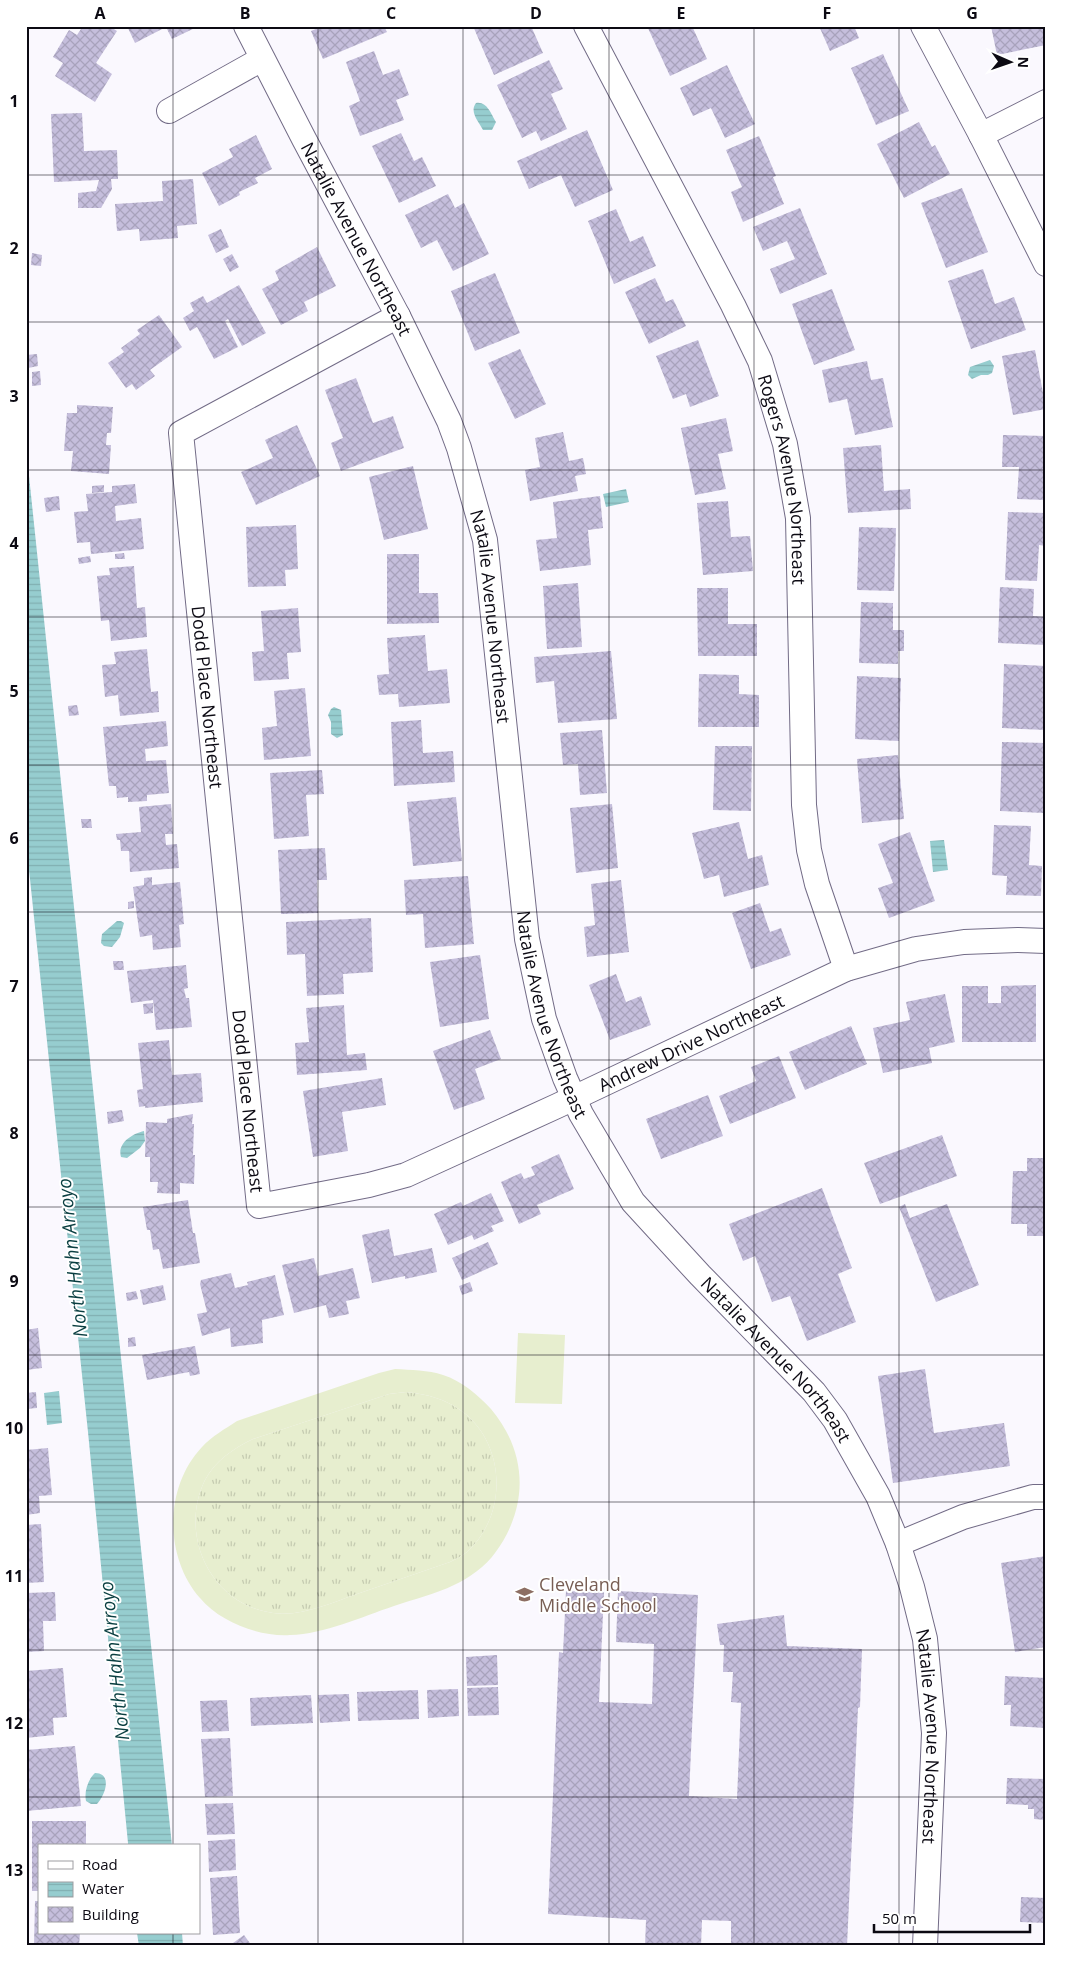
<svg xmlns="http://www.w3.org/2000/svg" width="1072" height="1972" font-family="'Open Sans',sans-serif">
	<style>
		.grass { fill: url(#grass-tufts) }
		.garden { fill: #e7eecf; fill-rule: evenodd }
		.water { fill: url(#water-rules) }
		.building { fill: url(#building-cross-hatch) }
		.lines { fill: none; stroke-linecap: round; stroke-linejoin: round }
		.minor-casing { stroke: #726b86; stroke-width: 26 }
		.minor { stroke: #fff; stroke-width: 24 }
		.grid { fill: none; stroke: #0c0a13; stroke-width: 1; stroke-opacity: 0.55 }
		.labels { text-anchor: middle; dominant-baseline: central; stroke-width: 4; stroke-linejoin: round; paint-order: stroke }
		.street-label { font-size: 18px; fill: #0c0a13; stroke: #fff }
		.education-label { font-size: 18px; fill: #785e54; stroke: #fff; text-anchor: start }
		.water-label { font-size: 19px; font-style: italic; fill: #093e40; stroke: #fff }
		.neatline { fill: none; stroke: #0c0a13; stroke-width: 2 }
		.grid-label { font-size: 16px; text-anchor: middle; font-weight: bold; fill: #0c0a13 }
	</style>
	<defs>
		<pattern id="grass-tufts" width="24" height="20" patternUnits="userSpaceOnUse" patternTransform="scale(1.25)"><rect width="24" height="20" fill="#e7eecf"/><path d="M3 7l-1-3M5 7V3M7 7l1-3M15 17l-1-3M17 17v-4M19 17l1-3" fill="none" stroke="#c5cbb1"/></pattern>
		<pattern id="water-rules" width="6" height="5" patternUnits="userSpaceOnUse" patternTransform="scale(1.25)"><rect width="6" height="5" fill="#96cdcf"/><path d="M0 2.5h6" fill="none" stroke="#80afb1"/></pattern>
		<pattern id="building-cross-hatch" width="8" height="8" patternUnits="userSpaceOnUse" patternTransform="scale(1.25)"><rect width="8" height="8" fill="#c5bedc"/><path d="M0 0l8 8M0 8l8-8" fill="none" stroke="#a8a2bc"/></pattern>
	</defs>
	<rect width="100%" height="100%" fill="#faf8fe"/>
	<path class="grass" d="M406,1392C427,1394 446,1399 463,1412C507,1446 507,1516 467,1552C462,1556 456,1559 450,1562C419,1573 388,1583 357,1594C331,1603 301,1617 273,1613C211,1605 178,1535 205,1480C215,1461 234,1448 253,1439L389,1394Z"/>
	<path class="garden" d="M518,1333L565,1335L562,1404L515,1403Z
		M395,1369C411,1370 428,1370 443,1375C462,1381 478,1395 491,1409C528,1453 529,1507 495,1553C486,1566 469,1578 454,1585C436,1594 414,1599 394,1606C361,1617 325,1634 290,1635C259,1637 220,1622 200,1598C164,1557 164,1487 202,1447C212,1436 225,1429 237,1421L379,1373ZM406,1392C427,1394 446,1399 463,1412C507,1446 507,1516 467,1552C462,1556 456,1559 450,1562C419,1573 388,1583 357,1594C331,1603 301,1617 273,1613C211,1605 178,1535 205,1480C215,1461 234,1448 253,1439L389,1394Z"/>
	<path class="water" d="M476,103C487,101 491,114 496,122L492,130H483C479,122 469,112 476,103Z
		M990,360L994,366L992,373L988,375H981L972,379L968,375L970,367Z
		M26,447L172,1846H128V1843L88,1432L26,841Z
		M626,489L629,502L606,507L603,494Z
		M334,707L341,710L343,735L337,738L331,734V722L328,715L331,709Z
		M944,840L948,870L933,872L930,841Z
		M117,921H121L124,923L120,937L112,947L104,946L101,943L102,934Z
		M144,1131L145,1141L140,1148L127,1158L121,1157C117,1143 132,1134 144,1131Z
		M59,1391L62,1423L47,1425L44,1393Z
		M95,1773C113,1773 105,1796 97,1804H91L86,1801C84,1792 88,1779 95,1773Z
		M137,1933H182L183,1946H139Z"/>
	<path class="building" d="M83,26H109L117,31L96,63L112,74L95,102L55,76L63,63L53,57L69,30L77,35Z
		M127,26H199L172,39L166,27L135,43Z
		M323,26H384L387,32L323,59L311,31Z
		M473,26H509L510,29L516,26H531L543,53L494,75Z
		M647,26H692L707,59L670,76Z
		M819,26H854L859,38L830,51Z
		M991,26H1046V45L997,55Z
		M374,51L383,75L399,69L409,95L396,100L404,120L360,136L349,106L360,101L346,62Z
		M883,54L909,111L876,125L851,68Z
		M549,60L563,89L551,94L567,129L541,141L536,131L522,138L497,85Z
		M727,65L755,124L725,138L711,108L693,116L680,88Z
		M82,113L84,151L117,150L118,179H111L112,189L101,208H78V193L96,191L99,180L54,182L51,114Z
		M919,122L932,147L935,145L950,174L904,198L877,144Z
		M587,130L613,190L575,207L561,175L529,189L517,161Z
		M401,133L414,161L422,157L436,186L399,203L372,146Z
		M256,135L272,169L255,178L258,183L239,192L240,195L219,206L202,173L233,157L229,149Z
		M759,136L776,176L773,177L784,204L743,222L731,192L742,187L726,150Z
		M193,179L197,224L177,226L178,238L140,241L139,229L117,231L115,204L163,201L162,181Z
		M962,188L988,252L946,268L921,203Z
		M448,194L455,208L464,203L489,254L453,271L437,240L421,248L405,215Z
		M800,208L827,274L780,294L770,269L795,259L787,241L763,251L753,227Z
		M616,209L630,242L643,236L656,266L614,284L588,221Z
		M221,229L229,247L216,253L208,235Z
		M317,247L336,286L304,302L308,311L281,325L262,289L279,280L275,271Z
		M32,253L42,255L41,266L31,265Z
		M232,254L239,267L230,272L223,259Z
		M983,269L995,304L1014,297L1026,330L971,349L948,281Z
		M495,273L520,333L475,351L451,291Z
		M655,278L666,302L673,299L686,326L649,344L625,292Z
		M239,285L266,333L242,346L228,319L225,321L238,347L214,359L197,327L190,331L183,318L194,311L190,303L203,296L207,303Z
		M832,289L855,350L814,365L792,304Z
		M159,315L182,347L150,370L155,376L136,390L132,384L126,388L108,363L124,352L121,348L140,334L137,330Z
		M698,340L719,396L690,407L686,394L673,399L656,356Z
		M520,349L546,404L515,419L488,363Z
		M1035,350L1046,409L1013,415L1002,356Z
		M37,354L38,366L28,368L26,355Z
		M867,361L871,380L883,378L893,427L855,435L847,399L829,403L822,370Z
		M40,371L41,385L32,386V372Z
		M356,378L373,423L393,416L404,448L341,471L331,443L343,438L325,390Z
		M77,405L113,407L111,433H107L106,445H111L109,474L71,471L73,451H64L67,413H77Z
		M726,418L733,451L718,454L726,489L695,495L681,428Z
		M297,425L320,476L256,505L241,472L273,458L265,440Z
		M563,432L569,461L583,458L586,474L575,476L578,491L530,501L525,470L540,467L535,438Z
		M1003,435L1046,436V500L1017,499L1019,467H1002Z
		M881,445L884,491L910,489L911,509L848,513L843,448Z
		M413,466L428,529L384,540L369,477Z
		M135,484L137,503L115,506L116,521L141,518L144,549L91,554L90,542L77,543L74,512L88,511L86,494L112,492V486Z
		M104,485V492L92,493V486Z
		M59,496L60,510L46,512L44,498Z
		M600,496L603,528L588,530L591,565L540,571L536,540L557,538L553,502Z
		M728,501L731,537L750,536L753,571L703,575L697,503Z
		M1008,512L1046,513V546L1039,545L1037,581L1005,580Z
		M296,525L298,569L285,570L286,586L248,587L246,527Z
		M859,527L896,528L894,591L857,590Z
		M124,553L125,559H115V554Z
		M387,554H419V593H438L439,623L387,624Z
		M90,556L91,562L79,564L78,558Z
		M134,566L137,608L145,607L147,637L111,641L109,620L101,621L97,576L110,575L109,568Z
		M578,583L582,647L547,649L543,586Z
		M1000,587L1034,589L1033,616L1046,617V645L998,643Z
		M697,588H728V624H757V656H698Z
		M861,602L893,603V630H904V651H898V664L859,663Z
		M298,608L301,652L287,653L289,679L254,681L252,652L264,651L261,611Z
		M425,635L428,671L447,669L450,703L399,707L398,694L379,695L377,675L389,674L387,638Z
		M147,649L151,692L158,691L159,712L120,716L118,695L105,697L102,665L116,664L114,652Z
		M611,651L617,719L558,723L554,681L536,683L534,657Z
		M1004,664L1046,666V730L1002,728Z
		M699,674L739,675V694L759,695V727H698Z
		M857,676L901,678L899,741L855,739Z
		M305,688L311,756L264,760L262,728L277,726L274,691Z
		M77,705L79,715L69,716L68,706Z
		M421,720L423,753L453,751L455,782L394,786L391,722Z
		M166,721L168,746L145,749L146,761L166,760L169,793L147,795V801L128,802V797L117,798L116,786H109L103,727Z
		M602,730L607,793L580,795L578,764L563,765L560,733Z
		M1002,742L1046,743L1044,813L1000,811Z
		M715,746H752L751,811L713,810Z
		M898,755L904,819L862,823L857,759Z
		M322,770L324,794L306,795L309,836L274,839L270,773Z
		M456,797L462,861L413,866L407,802Z
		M171,804L173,834H165L166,845L177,844L179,868L130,872L129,851H121L120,840H117L116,834L141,832L139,807Z
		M612,804L618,868L576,873L570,808Z
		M81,819H91L92,828H82Z
		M739,822L748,859L762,855L769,885L724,897L719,875L704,879L692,833Z
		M994,825L1031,826L1029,865L1042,866L1041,896L1006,895L1007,876L992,875Z
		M910,832L935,901L889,918L878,888L893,883L878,844Z
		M325,848L327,880H317L318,913L281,914L278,850Z
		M468,876L474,944L425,948L423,914L406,915L404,880Z
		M152,877V885L180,882L184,924L179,925L181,947L153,950L152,935L140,937L133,887L144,885V878Z
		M621,880L629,952L587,957L584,927L595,925L591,884Z
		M134,901V908L128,909V902Z
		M760,903L770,932L781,928L791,955L751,969L732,913Z
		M371,918L373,972L343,974L344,994L307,996L305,954L287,955L286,922Z
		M480,955L489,1019L440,1027L430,962Z
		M113,961H123L124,970H114Z
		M186,965L188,988L184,989L186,998H189L192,1027L156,1030L153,1000L131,1003L127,971Z
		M616,974L626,1002L641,996L651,1025L610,1040L589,985Z
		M1036,985V1042H962V986H988V1003H1001V986Z
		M945,994L955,1042L929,1048L932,1063L883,1073L873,1028L910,1020L906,1002Z
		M153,1003V1013L144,1014L143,1004Z
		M344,1005L347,1055L365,1053L367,1070L297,1075L295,1043L309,1042L306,1008Z
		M851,1026L867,1064L805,1090L789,1052Z
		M490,1030L501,1059L475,1069L485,1099L454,1110L433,1051Z
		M169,1040L172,1075L201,1073L203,1102L145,1108V1106L139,1107L137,1090L143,1089L138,1043Z
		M779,1056L796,1098L730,1124L719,1096L756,1081L751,1067Z
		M382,1078L386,1105L342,1112L348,1151L313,1157L303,1091Z
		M708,1095L723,1136L661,1159L646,1119Z
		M122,1110L124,1121L108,1124L107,1112Z
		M193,1114L192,1124H194L193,1155H195L194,1184L180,1183V1194L157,1193L158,1182H150V1157H145L146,1122L167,1123V1119Z
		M942,1135L957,1176L880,1204L864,1163Z
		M559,1154L574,1189L537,1205L541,1214L519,1224L501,1182L521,1173L524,1179L535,1175L531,1167Z
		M1027,1158H1046V1236H1027V1224H1011L1013,1171H1027Z
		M822,1188L852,1268L838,1274L856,1322L807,1341L790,1296L772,1302L755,1256L743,1261L729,1224Z
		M491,1193L504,1221L491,1226L494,1231L474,1240L472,1235L448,1245L434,1214L461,1202L463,1206Z
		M188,1200L193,1233H195L200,1263L163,1269L159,1249L153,1250L150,1230H147L143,1207Z
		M905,1204L910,1218L947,1204L979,1285L936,1302L899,1207Z
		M389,1229L394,1256L432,1248L437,1272L405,1279V1276L372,1283L362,1235Z
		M488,1242L498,1264L462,1280L452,1258Z
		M314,1258L318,1276L353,1268L360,1298L346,1301L349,1314L329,1318L326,1305L294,1313L282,1265Z
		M231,1273L235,1288L248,1285L247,1282L275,1275L284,1315L262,1320L263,1343L231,1347L230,1328L202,1336L197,1314L207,1312L200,1284L201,1280Z
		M470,1282L473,1291L462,1295L459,1286Z
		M163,1285L166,1300L143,1305L140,1290Z
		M136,1291L138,1299L127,1301L126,1293Z
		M38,1328L42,1368L26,1370V1330Z
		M135,1337L136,1346L128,1347V1338Z
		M195,1346L200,1374L190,1376L189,1372L147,1380L142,1355Z
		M925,1369L934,1433L1004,1423L1010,1466L893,1483L878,1376Z
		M36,1392L37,1408L26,1409V1393Z
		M48,1448L52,1495L39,1496L40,1513L26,1515V1450Z
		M41,1524L44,1582L26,1583V1525Z
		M1046,1556V1647L1015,1652L1001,1563Z
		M566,1591L604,1592L599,1702L652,1704L654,1644L616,1642L618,1591L698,1595L689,1796L737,1799L741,1703L731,1702L733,1672H723L724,1645H720L717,1624L784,1615L787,1646L862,1649L860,1707L858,1708L847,1946H731V1921L702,1920L701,1946H645L646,1920L548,1914L559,1652L563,1653Z
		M55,1592L56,1621H43L44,1651L26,1652V1593Z
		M497,1655L498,1685L467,1686L466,1657Z
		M63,1668L67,1717L53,1718L54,1735L26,1738V1671Z
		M1005,1676L1046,1678V1728L1010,1726L1011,1705H1004Z
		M498,1687L499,1715L468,1716L467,1688Z
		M458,1689L459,1716L428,1718L427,1690Z
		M418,1690L419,1719L358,1721L357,1692Z
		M349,1694L350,1721L320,1723L318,1695Z
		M311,1695L313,1723L251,1726L250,1698Z
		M227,1700L229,1731L202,1732L200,1701Z
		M230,1738L233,1796L205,1797L201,1739Z
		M75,1746L81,1806L26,1811V1750Z
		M1007,1778L1046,1779V1820L1034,1819V1809H1028V1805L1006,1804Z
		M233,1803L235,1834L207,1835L205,1804Z
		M32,1821H86V1846H39V1891H32Z
		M235,1839L236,1870L209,1872L208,1841Z
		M237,1876L240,1933L213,1935L210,1878Z
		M1021,1897L1046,1898V1923L1020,1922Z
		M35,1901H39V1933H80L79,1946H34Z
		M244,1935L252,1946H229Z"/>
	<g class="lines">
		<defs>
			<g id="minor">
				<path id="s1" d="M246,26L304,139L398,316L449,421L459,448L485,540L527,939L544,1019L565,1078L581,1114L633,1202L700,1275L814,1392L835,1420L878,1496L898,1544L912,1587L925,1639L934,1733L925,1946"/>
				<path id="s2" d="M586,26L733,305L760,361L785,444L798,518L804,805L809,850L817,884L846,969"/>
				<path d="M923,26L981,135L1046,264"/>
				<path d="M169,111L262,59"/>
				<path d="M981,135L1046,102"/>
				<path id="s3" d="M398,316L181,433L259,1206L369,1185L406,1175L557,1106L846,969L916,949L964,942L1018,940L1046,941"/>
				<path d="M898,1544L963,1517L1033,1497H1046"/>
			</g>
		</defs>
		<use href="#minor" class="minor-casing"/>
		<use href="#minor" class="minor"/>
	</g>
	<path class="grid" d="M173,26V1846M318,26V1946M463,26V1946M609,26V1946M754,26V1946M899,26V1946M26,175H1046M26,322H1046M26,470H1046M26,617H1046M26,765H1046M26,912H1046M26,1060H1046M26,1207H1046M26,1355H1046M26,1502H1046M26,1650H1046M26,1797H1046M173,1933V1946"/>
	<defs>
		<symbol id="school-bare" viewBox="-9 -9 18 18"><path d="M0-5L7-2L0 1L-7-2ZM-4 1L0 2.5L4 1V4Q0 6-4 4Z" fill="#8d6e63" stroke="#fff" stroke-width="2.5" paint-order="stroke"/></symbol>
	</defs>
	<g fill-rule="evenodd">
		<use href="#school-bare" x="512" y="1582" width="25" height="25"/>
	</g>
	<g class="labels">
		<g class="street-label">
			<text stroke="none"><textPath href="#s1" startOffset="240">Natalie Avenue Northeast</textPath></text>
			<text stroke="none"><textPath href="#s2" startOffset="499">Rogers Avenue Northeast</textPath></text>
			<text stroke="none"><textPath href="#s1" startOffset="645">Natalie Avenue Northeast</textPath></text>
			<text stroke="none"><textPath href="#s3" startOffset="512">Dodd Place Northeast</textPath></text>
			<text stroke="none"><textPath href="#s1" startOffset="1049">Natalie Avenue Northeast</textPath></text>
			<text stroke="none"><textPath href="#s3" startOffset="1488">Andrew Drive Northeast</textPath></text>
			<text stroke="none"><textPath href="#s3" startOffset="918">Dodd Place Northeast</textPath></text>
			<text stroke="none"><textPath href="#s1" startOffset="1469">Natalie Avenue Northeast</textPath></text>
			<text stroke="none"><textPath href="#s1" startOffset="1889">Natalie Avenue Northeast</textPath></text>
		</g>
		<g class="education-label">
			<text x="539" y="1584">Cleveland<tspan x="539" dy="21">Middle School</tspan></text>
		</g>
		<g class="water-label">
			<text transform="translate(72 1258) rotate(-96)">North Hahn Arroyo</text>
			<text transform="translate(114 1661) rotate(-96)">North Hahn Arroyo</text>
		</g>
	</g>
	<rect width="1072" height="1972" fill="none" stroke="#ffffff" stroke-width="55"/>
	<rect x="38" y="1844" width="162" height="90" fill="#ffffff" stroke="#9e9da1"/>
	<rect x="48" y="1861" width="25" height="8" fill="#ffffff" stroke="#9e9da1"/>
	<text x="82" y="1870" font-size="15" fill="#0c0a13">Road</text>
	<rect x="48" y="1882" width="25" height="15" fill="url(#water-rules)" stroke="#9e9da1"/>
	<text x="82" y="1894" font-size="15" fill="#0c0a13">Water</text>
	<rect x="48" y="1907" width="25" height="15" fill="url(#building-cross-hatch)" stroke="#9e9da1"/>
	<text x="82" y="1920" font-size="15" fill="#0c0a13">Building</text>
	<g transform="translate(1010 62) rotate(92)" stroke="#ffffff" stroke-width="4" paint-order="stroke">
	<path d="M0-4L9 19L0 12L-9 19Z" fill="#0c0a13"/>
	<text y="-8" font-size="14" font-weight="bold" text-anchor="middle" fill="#0c0a13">N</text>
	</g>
	<path d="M874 1924v8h156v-8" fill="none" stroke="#0c0a13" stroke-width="2.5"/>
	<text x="882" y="1924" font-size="15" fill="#0c0a13" stroke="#ffffff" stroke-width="4" paint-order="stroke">50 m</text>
	<rect x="28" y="28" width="1016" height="1916" class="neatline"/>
	<g class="grid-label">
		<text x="100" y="19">A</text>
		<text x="245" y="19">B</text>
		<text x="391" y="19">C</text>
		<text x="536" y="19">D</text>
		<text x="681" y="19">E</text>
		<text x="827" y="19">F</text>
		<text x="972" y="19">G</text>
		<text x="14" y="107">1</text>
		<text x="14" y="254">2</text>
		<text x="14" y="402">3</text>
		<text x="14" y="549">4</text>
		<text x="14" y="697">5</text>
		<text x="14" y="844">6</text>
		<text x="14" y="992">7</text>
		<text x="14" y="1139">8</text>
		<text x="14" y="1287">9</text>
		<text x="14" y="1434">10</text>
		<text x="14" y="1582">11</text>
		<text x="14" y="1729">12</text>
		<text x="14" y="1876">13</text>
	</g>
</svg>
